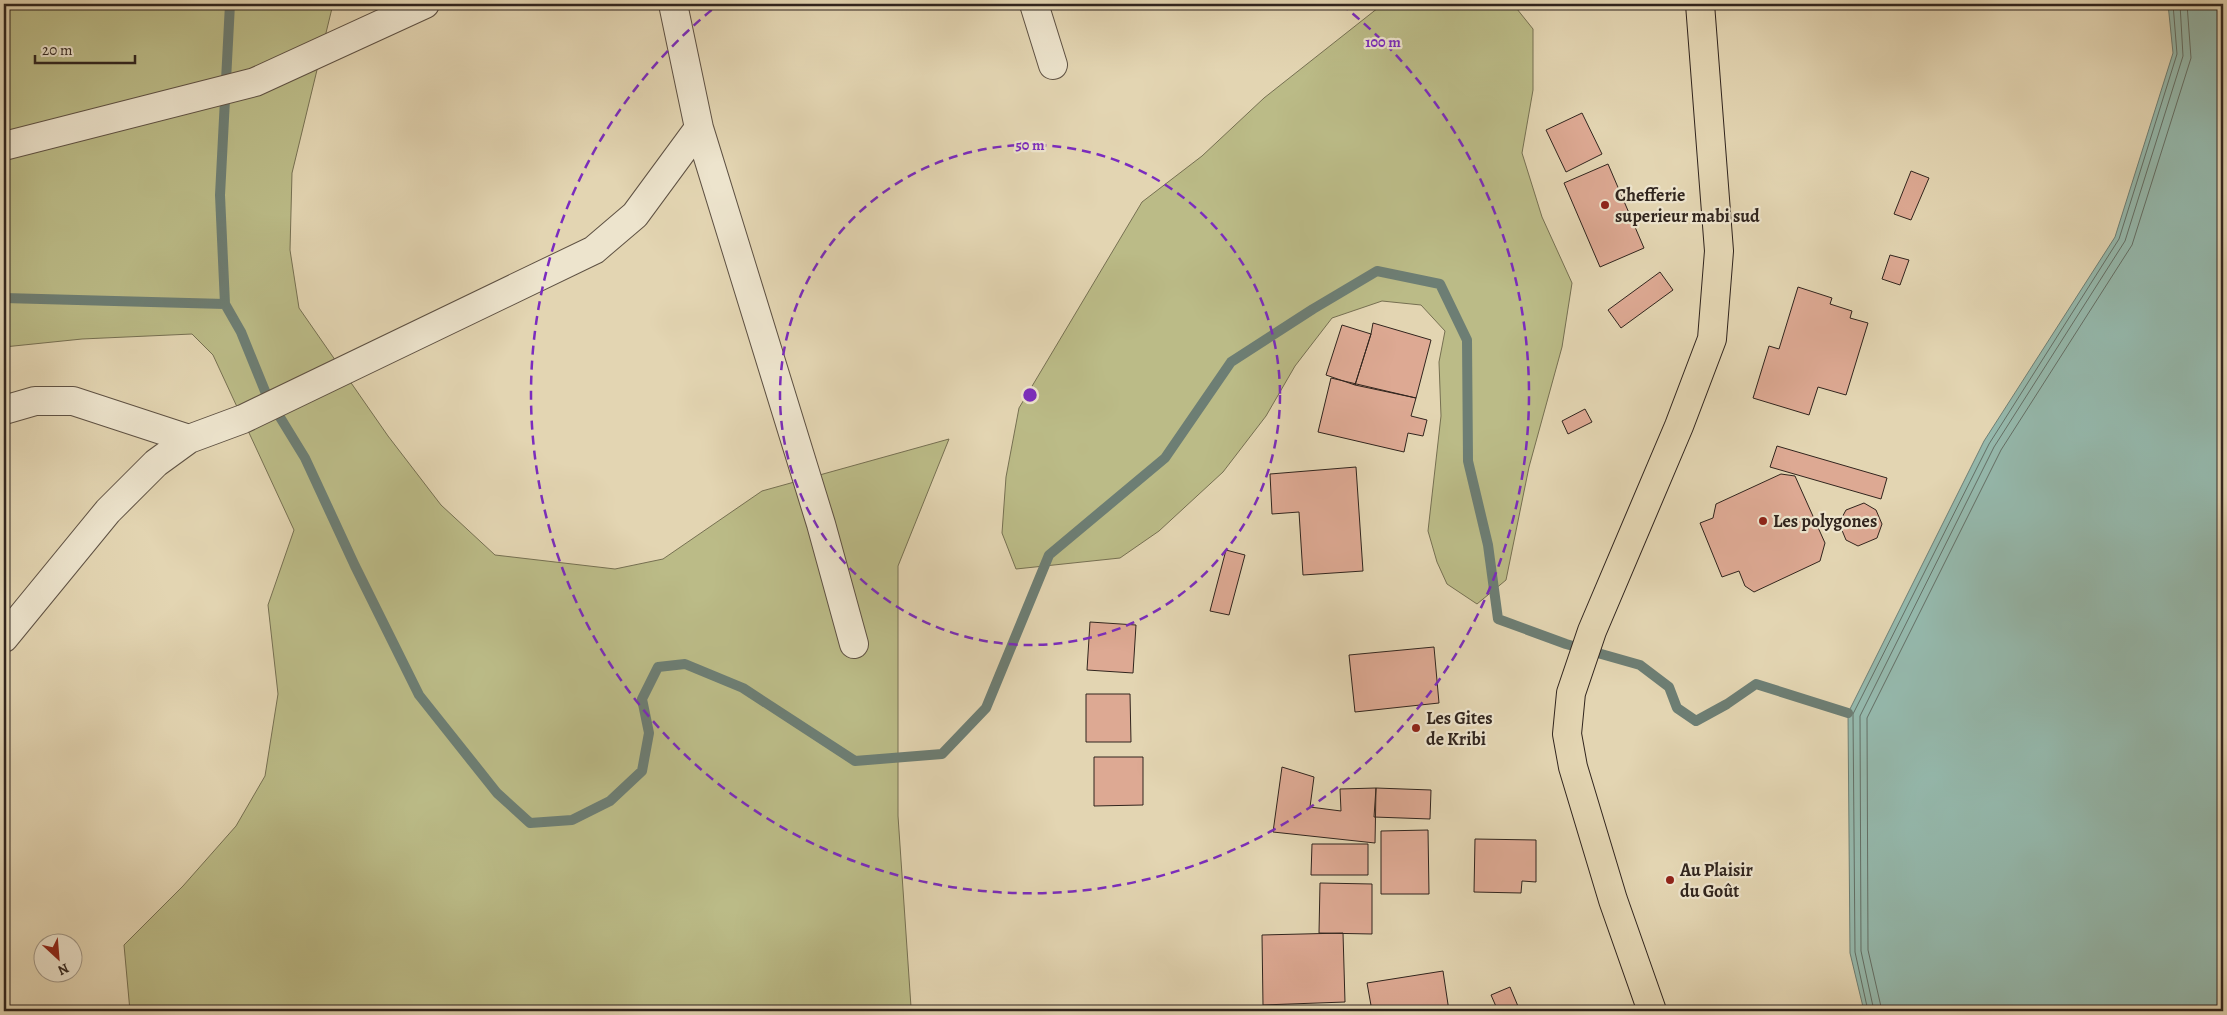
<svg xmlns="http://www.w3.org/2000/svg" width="2227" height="1015" font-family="Alegreya,serif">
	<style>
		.green { fill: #bbbb87; stroke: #767052 }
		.water { fill: #95b9ad; stroke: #6d7e74 }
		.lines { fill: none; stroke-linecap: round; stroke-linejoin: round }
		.shore { stroke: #636f66; stroke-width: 1 }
		.stream { stroke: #6d7e74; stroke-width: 10 }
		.building { fill: #dda993; stroke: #31251e }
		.minor-casing { stroke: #5e5143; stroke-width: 30 }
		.trunk-casing { stroke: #31251e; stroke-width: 30 }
		.minor { stroke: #ede4cd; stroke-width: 28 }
		.trunk { stroke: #e3d5b2; stroke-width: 28 }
		.ring { fill: none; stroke: #7b2cbf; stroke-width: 2.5; stroke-dasharray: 9 6 }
		.poi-dot { fill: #8f2418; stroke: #ede4cd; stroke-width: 2 }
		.labels { text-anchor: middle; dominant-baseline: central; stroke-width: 4.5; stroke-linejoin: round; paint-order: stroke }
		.poi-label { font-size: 18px; font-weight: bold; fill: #31251e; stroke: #ede4cd; text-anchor: start }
		.centre { fill: #7b2cbf; stroke: #ede4cd; stroke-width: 2.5 }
		.ring-label { font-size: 15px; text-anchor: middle; font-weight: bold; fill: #7b2cbf; stroke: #ede4cd; stroke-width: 4.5; stroke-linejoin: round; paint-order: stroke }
	</style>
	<rect width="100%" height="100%" fill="#e3d5b2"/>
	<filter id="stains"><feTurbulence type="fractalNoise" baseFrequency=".004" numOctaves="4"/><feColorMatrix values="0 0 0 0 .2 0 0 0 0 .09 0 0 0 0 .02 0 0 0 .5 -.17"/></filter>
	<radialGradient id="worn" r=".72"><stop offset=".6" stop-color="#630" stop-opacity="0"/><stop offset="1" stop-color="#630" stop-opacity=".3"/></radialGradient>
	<path class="green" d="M4,4H333L292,173L290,250L299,308L388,436L441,505L495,555L615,569L663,559L762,491L949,439L898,566V816L911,1007L914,1011H130L124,945L183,886L236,826L265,776L278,694L268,605L294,530L213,355L192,334L82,339L4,347Z
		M1383,4H1513L1533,29V90L1522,153L1542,217L1572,283L1562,347L1529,467L1506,580L1477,604L1447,584L1437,562L1428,531L1441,416L1439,362L1445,331L1421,305L1382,301L1332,318L1295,366L1266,416L1223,472L1159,531L1120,558L1016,569L1002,533L1006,477L1019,408L1142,202L1202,156L1264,98Z"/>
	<path class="water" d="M2168,4H2223V1011H1864L1850,953L1848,713L1984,441L2115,237L2173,53Z"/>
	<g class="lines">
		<path class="shore" d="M1868,1011L1855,952L1853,714L1989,444L2119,239L2177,54L2173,4
			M1874,1011L1861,951L1860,716L1994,447L2125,241L2183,56L2180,4
			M1882,1011L1868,950L1867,718L2001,450L2132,245L2191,58L2187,4"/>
		<path class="stream" d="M230,4L220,195L225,304L241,332L267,396L305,458L355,566L419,695L497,793L530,823L572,820L610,801L642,771L649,733L642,699L658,667L685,664L743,688L855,761L942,754L986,708L1049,555L1165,458L1231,362L1313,309L1377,271L1440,284L1467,340L1468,461L1488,545L1498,619L1566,644L1640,665L1669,687L1677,708L1696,721L1727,704L1756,684L1848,713
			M4,298L225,304"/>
	</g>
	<path class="building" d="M1582,113L1602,154L1566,172L1546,130Z
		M1608,164L1644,248L1600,267L1564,183Z
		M1911,171L1929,178L1911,220L1894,214Z
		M1890,255L1909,260L1900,285L1882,279Z
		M1660,272L1673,290L1621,328L1608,310Z
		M1798,287L1832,298L1830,304L1852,311L1850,318L1868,323L1846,395L1818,387L1809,415L1753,398L1769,346L1779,349Z
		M1373,323L1431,340L1416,398L1355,385L1371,334Z
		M1342,325L1371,334L1355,385L1326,375Z
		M1331,378L1416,398L1411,416L1427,420L1423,436L1408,433L1404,452L1318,432Z
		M1585,409L1592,422L1568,434L1562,421Z
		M1777,446L1887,478L1881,499L1770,467Z
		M1356,467L1363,571L1303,575L1299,512L1272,514L1270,474Z
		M1781,474L1795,476L1825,543L1820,561L1754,592L1745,586L1739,571L1722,577L1700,523L1713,518L1716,504Z
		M1864,503L1876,510L1882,524L1877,538L1858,546L1846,540L1839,523L1846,510Z
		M1226,550L1245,555L1229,615L1210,611Z
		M1090,622L1136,625L1133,673L1087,670Z
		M1434,647L1439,703L1355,712L1349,655Z
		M1086,694H1130L1131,742H1086Z
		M1094,757H1143V805L1094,806Z
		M1282,767L1314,777L1310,807L1341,811L1340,789L1376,788L1375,843L1273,832Z
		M1376,788L1431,790L1430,819L1374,817Z
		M1428,830L1429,894H1381V831Z
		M1475,839L1536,840V882L1522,881L1521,893L1474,892Z
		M1312,844H1368V875H1311Z
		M1320,883L1372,884V934L1319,933Z
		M1343,933L1345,1002L1263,1005L1262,935Z
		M1443,971L1449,1011H1372L1367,983Z
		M1510,987L1520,1011H1498L1491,995Z"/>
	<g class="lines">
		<defs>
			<path id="minor" d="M673,4L699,128L821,524L854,644
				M1034,4L1053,65
				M4,146L255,82L425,4
				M4,410L35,401H73L189,439
				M4,638L108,511L156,463L189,439L243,419L594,250L635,215L699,128"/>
			<path id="trunk" d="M1652,1011L1613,900L1573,767L1567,734L1571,693L1592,631L1679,426L1712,339L1719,251L1700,4"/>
		</defs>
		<use href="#minor" class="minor-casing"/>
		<use href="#trunk" class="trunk-casing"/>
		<use href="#minor" class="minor"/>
		<use href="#trunk" class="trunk"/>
	</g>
	<g class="ring">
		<circle cx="1030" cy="395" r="250"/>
		<path d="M1341 4A499 499 0 1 1 719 4"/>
	</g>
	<g class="poi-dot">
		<circle cx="1605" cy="205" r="5"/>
		<circle cx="1763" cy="521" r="5"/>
		<circle cx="1416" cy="728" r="5"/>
		<circle cx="1670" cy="880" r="5"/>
	</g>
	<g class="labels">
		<g class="poi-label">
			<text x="1615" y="195">Chefferie<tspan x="1615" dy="21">superieur mabi sud</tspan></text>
			<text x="1773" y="521">Les polygones</text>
			<text x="1426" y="718">Les Gites<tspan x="1426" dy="21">de Kribi</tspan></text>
			<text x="1680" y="870">Au Plaisir<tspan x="1680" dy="21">du Goût</tspan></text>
		</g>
	</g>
	<circle cx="1030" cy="395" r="8" class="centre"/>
	<g class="ring-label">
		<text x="1383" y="47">100 m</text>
		<text x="1030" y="150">50 m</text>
	</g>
	<rect width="2227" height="1015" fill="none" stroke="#e3d5b2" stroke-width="20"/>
	<rect x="5" y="5" width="2217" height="1005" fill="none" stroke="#31251e" stroke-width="2.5"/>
	<rect x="10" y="10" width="2207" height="995" fill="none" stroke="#31251e"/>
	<g transform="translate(58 958) rotate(154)"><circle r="24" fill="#ede4cd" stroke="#a29887"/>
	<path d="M0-4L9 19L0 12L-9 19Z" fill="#8f2418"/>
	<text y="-8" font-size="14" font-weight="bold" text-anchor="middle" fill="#31251e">N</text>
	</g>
	<path d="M35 55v8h100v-8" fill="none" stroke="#31251e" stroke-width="2.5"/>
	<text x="42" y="55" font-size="15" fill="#31251e" stroke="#ede4cd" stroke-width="4" paint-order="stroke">20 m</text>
	<rect width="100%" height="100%" filter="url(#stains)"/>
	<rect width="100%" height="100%" fill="url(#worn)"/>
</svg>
